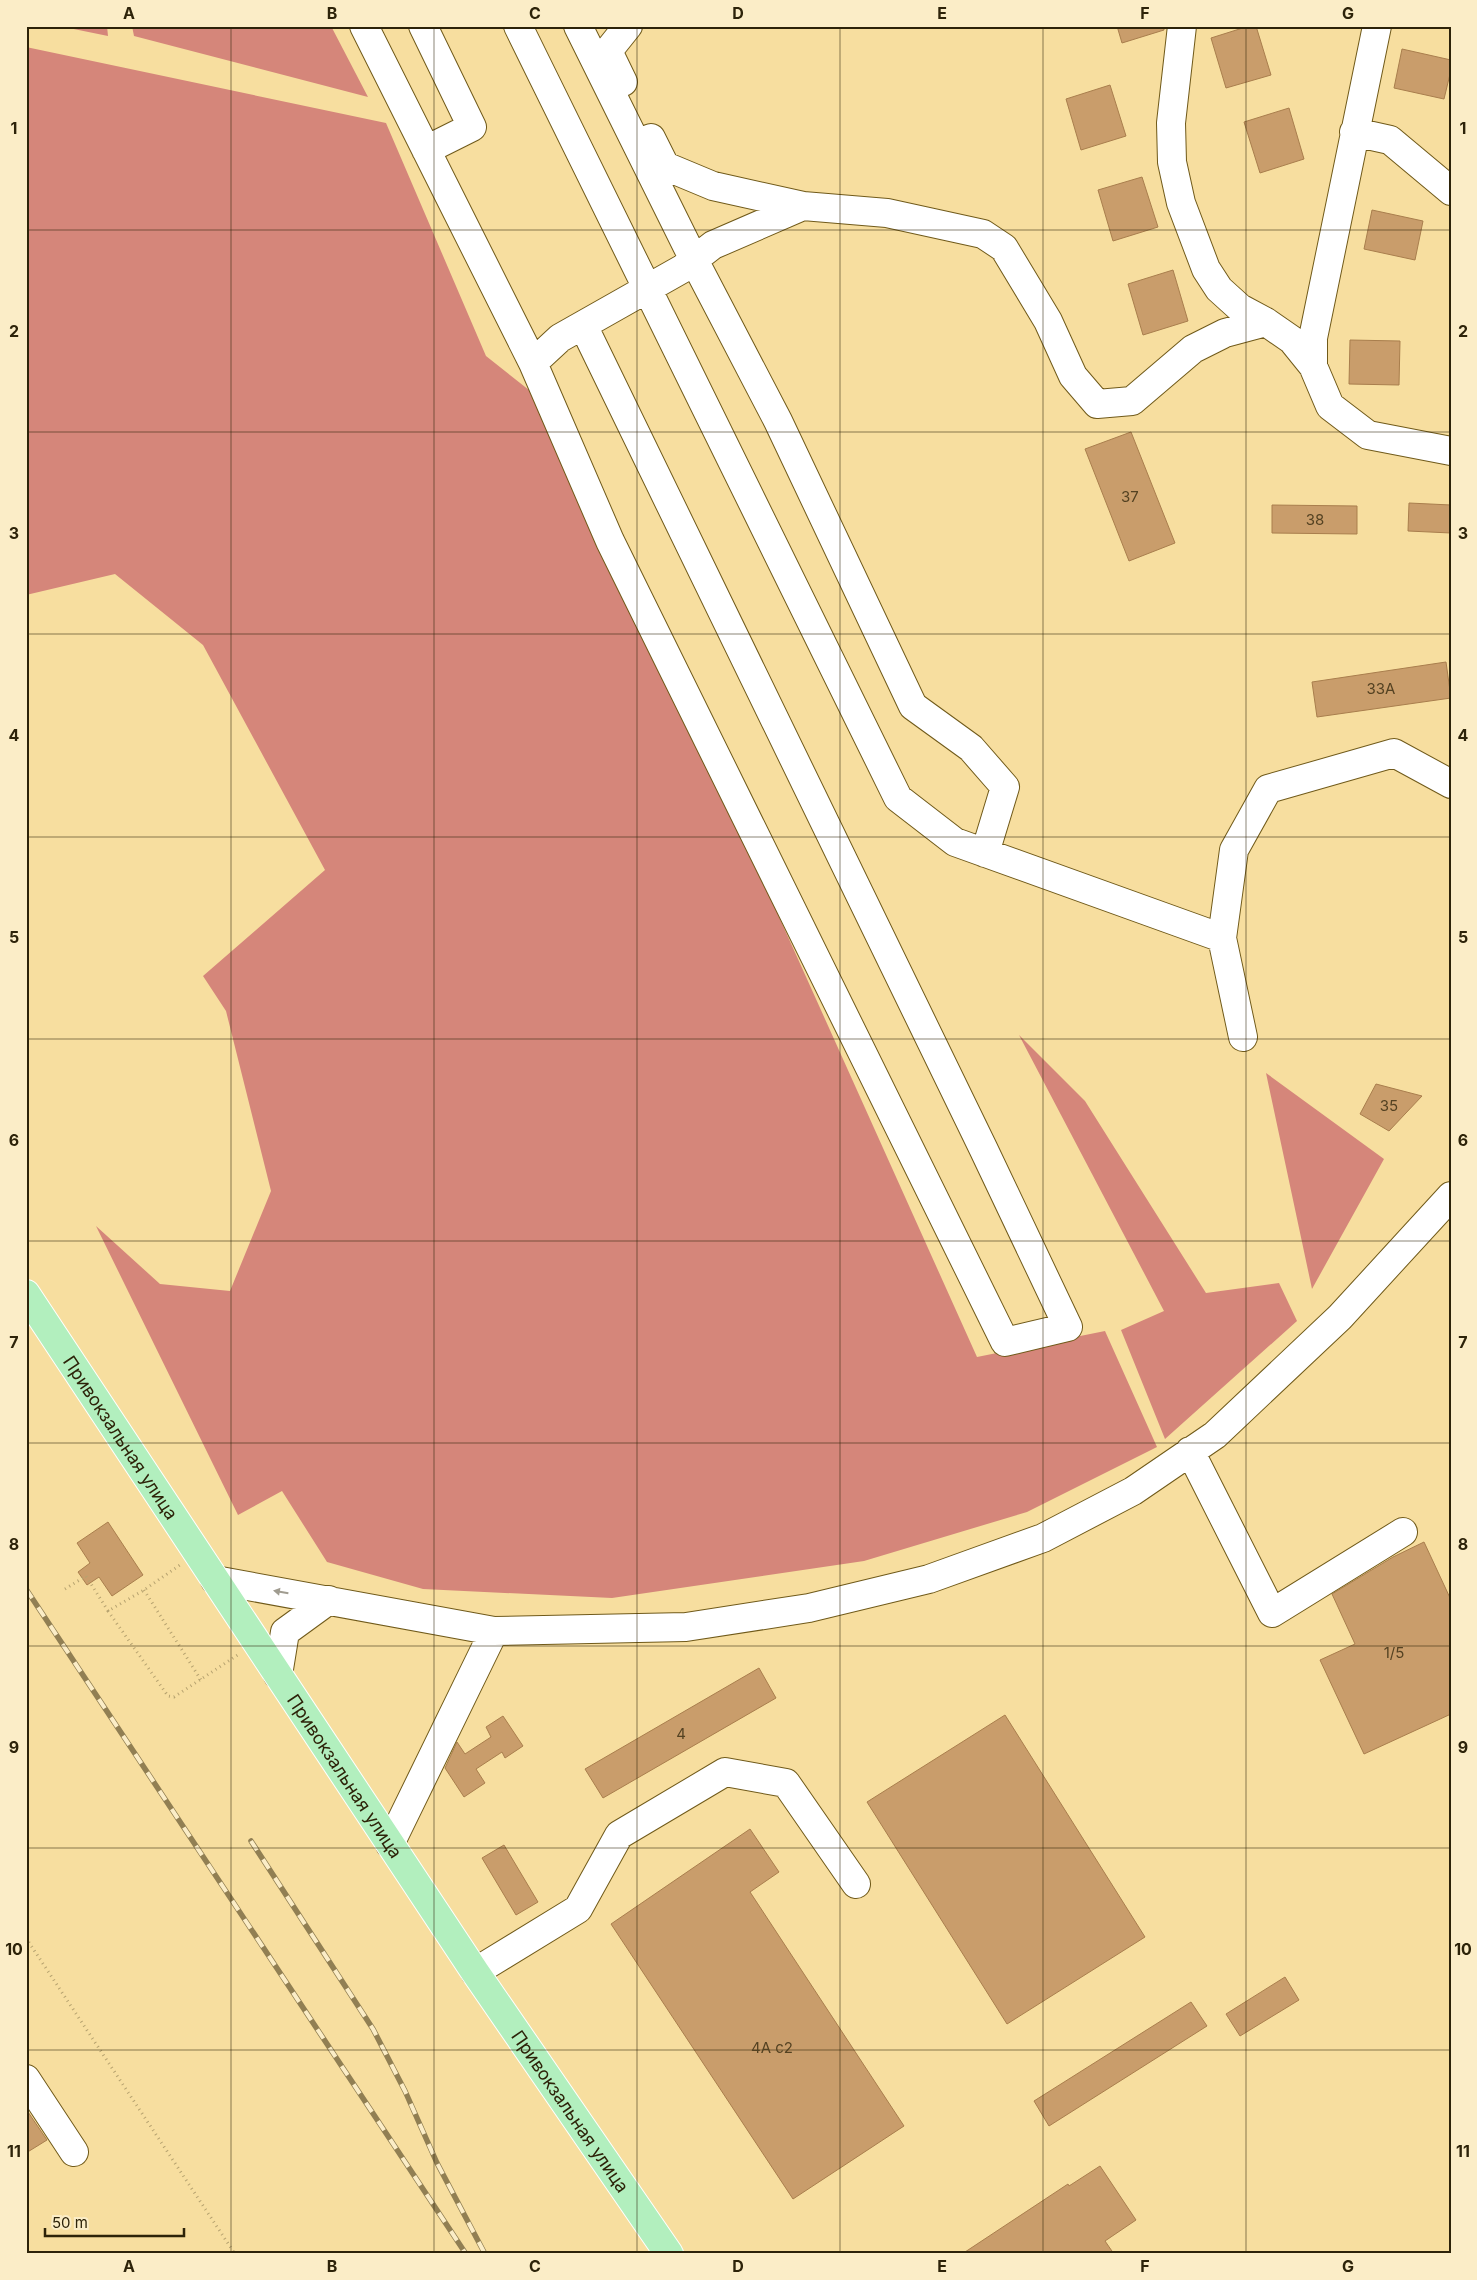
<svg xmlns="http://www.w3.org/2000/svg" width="1477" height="2280" font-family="Inter,sans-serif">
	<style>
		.forest { fill: #d5867a }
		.building { fill: #c99d6b; stroke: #a97e4d }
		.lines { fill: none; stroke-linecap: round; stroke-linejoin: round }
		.minor-casing { stroke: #705a1a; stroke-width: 30 }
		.major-casing { stroke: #fff; stroke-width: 30 }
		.path { stroke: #b6a26f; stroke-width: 3; stroke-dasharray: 1 4; stroke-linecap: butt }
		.minor { stroke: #fff; stroke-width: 28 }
		.major { stroke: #b2efbe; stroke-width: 28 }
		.rail-casing { stroke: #917f53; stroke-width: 5.5 }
		.rail { stroke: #fbedc7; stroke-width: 4; stroke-dasharray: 11; stroke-linecap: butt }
		.oneway { fill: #a09c90 }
		.grid { fill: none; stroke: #2d2309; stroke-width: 1; stroke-opacity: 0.55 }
		.labels { text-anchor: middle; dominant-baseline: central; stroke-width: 4; stroke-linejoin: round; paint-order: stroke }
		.number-label { font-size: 15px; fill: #544222 }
		.street-label { font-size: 18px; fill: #2d2309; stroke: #fbedc7 }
		.neatline { fill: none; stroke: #2d2309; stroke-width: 2 }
		.grid-label { font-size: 16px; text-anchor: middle; font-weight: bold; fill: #2d2309 }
	</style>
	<rect width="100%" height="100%" fill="#f7de9f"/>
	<path class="forest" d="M59,26H107L108,36Z
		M132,26H331L368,97L134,36Z
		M26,47L386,123L486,356L534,394L610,541L977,1357L1105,1331L1157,1447L1027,1512L864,1561L612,1598L423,1589L327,1562L282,1491L238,1515L96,1226L160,1284L230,1291L271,1191L226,1011L203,976L325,870L203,645L115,574L26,595Z
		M1019,1035L1085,1101L1206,1293L1279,1283L1297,1321L1165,1439L1121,1330L1164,1311Z
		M1266,1073L1384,1159L1312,1289Z"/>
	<path class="building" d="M1117,26H1164V30L1122,43Z
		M1249,26H1256L1271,75L1226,88L1211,38Z
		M1402,49L1451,60V70L1444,99L1394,88Z
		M1110,85L1126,136L1081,150L1066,99Z
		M1289,108L1304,159L1260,173L1244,122Z
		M1142,177L1158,227L1113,241L1098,190Z
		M1372,210L1423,221L1415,260L1364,249Z
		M1173,270L1188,321L1143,335L1128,284Z
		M1350,340L1400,341L1399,385L1349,384Z
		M1131,432L1175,543L1129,561L1085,449Z
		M1409,503L1451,505V533L1408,531Z
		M1272,505L1357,506V534L1272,533Z
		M1446,662L1451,698L1317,717L1312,682Z
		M1376,1084L1422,1096L1389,1131L1360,1114Z
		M108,1522L143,1575L112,1596L99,1577L87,1585L78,1572L90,1563L77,1543Z
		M1424,1542L1451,1600V1714L1364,1754L1320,1660L1355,1644L1332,1594L1393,1557Z
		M759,1668L776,1698L603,1798L585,1769Z
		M1005,1715L1145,1937L1007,2024L867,1802Z
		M503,1716L523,1746L505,1758L502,1752L476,1769L485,1783L464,1797L445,1768L457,1742L465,1754L491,1737L486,1727Z
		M750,1829L779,1872L750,1892L904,2126L793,2199L611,1924Z
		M504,1845L538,1902L516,1915L482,1858Z
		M1285,1977L1299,2000L1240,2036L1226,2014Z
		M1191,2002L1207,2026L1049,2126L1034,2101Z
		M26,2109L47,2140L26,2153Z
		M1100,2166L1136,2220L1105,2241L1114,2254H962L1068,2184L1069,2186Z"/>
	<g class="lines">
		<defs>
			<path id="minor" d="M364,26L533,363L610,541L1005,1342L1068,1327L983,1148L583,325
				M423,26L472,127L426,150
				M518,26L898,798L955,842L1222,938
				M578,26L694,260L778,421L913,706L971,748L1005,787L985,853
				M1182,26L1171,123L1172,162L1181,203L1206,269L1219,289L1240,308L1266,322L1292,340L1313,366
				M1377,26L1313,338V366L1330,406L1368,435L1451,451
				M623,82L608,51L628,26
				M1354,132L1390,140L1451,191
				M651,138L665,166L713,186L803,206
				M533,363L560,338L682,269L713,245L803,206L887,213L983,234L1004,248L1048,321L1073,376L1097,404L1132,401L1193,349L1225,333L1266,322
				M1243,1037L1222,938L1234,850L1268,789L1394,753L1451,784
				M1190,1451L1272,1613L1403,1532
				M215,1580L494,1631L686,1627L809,1608L929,1579L1043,1538L1133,1491L1215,1435L1340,1317L1451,1196
				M278,1675L285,1632L329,1600
				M390,1844L494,1631
				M475,1972L578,1909L619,1835L725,1772L786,1783L856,1884
				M26,2079L74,2152"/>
			<g id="major">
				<path id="s1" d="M26,1294L475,1972L669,2254"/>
			</g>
		</defs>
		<use href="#minor" class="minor-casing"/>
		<use href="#major" class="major-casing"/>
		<path class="path" d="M65,1589L86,1576L108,1611L144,1590L180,1565
			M144,1590L201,1680
			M108,1611L168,1696L174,1697L239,1654
			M26,1938L235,2254"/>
		<use href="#minor" class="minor"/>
		<use href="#major" class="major"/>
		<defs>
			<path id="rail" d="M26,1589L466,2254
				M251,1841L373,2029L405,2091L437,2163L485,2254"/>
		</defs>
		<use href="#rail" class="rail-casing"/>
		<use href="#rail" class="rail"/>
	</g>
	<defs><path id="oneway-solid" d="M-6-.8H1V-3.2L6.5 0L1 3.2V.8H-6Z" transform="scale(1.25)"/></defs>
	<use class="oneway" href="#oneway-solid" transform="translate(281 1592) rotate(-170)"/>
	<path class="grid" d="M231,26V2254M434,26V2254M637,26V2254M840,26V2254M1043,26V2254M1246,26V2254M26,230H1451M26,432H1451M26,634H1451M26,837H1451M26,1039H1451M26,1241H1451M26,1443H1451M26,1646H1451M26,1848H1451M26,2050H1451"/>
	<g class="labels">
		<g class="number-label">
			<text x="1130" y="496">37</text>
			<text x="1315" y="519">38</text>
			<text x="1381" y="688">33А</text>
			<text x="1389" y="1105">35</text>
			<text x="1394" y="1652">1/5</text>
			<text x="681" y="1733">4</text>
			<text x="772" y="2047">4А с2</text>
		</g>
		<g class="street-label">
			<text stroke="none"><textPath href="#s1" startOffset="172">Привокзальная улица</textPath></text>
			<text stroke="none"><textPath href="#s1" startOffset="578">Привокзальная улица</textPath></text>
			<text stroke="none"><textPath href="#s1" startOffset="982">Привокзальная улица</textPath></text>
		</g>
	</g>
	<rect width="1477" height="2280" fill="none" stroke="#fbedc7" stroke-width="55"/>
	<path d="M45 2228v8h139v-8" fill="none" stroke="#2d2309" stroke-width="2.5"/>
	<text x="52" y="2228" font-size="15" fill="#2d2309" stroke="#fbedc7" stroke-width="4" paint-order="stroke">50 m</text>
	<rect x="28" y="28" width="1422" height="2224" class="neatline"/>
	<g class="grid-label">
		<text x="129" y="19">A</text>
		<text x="332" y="19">B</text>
		<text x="535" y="19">C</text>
		<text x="738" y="19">D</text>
		<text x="942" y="19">E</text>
		<text x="1145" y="19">F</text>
		<text x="1348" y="19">G</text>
		<text x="14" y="134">1</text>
		<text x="1463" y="134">1</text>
		<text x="14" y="337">2</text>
		<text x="1463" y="337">2</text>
		<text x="14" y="539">3</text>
		<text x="1463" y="539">3</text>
		<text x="14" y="741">4</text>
		<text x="1463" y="741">4</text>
		<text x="14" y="943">5</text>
		<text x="1463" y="943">5</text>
		<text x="14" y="1146">6</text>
		<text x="1463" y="1146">6</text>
		<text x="14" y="1348">7</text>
		<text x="1463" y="1348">7</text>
		<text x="14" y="1550">8</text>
		<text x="1463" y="1550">8</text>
		<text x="14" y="1753">9</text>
		<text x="1463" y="1753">9</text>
		<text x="14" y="1955">10</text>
		<text x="1463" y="1955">10</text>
		<text x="14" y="2157">11</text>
		<text x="1463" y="2157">11</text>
		<text x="129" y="2272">A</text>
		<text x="332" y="2272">B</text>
		<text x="535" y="2272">C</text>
		<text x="738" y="2272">D</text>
		<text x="942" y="2272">E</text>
		<text x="1145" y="2272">F</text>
		<text x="1348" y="2272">G</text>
	</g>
</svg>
